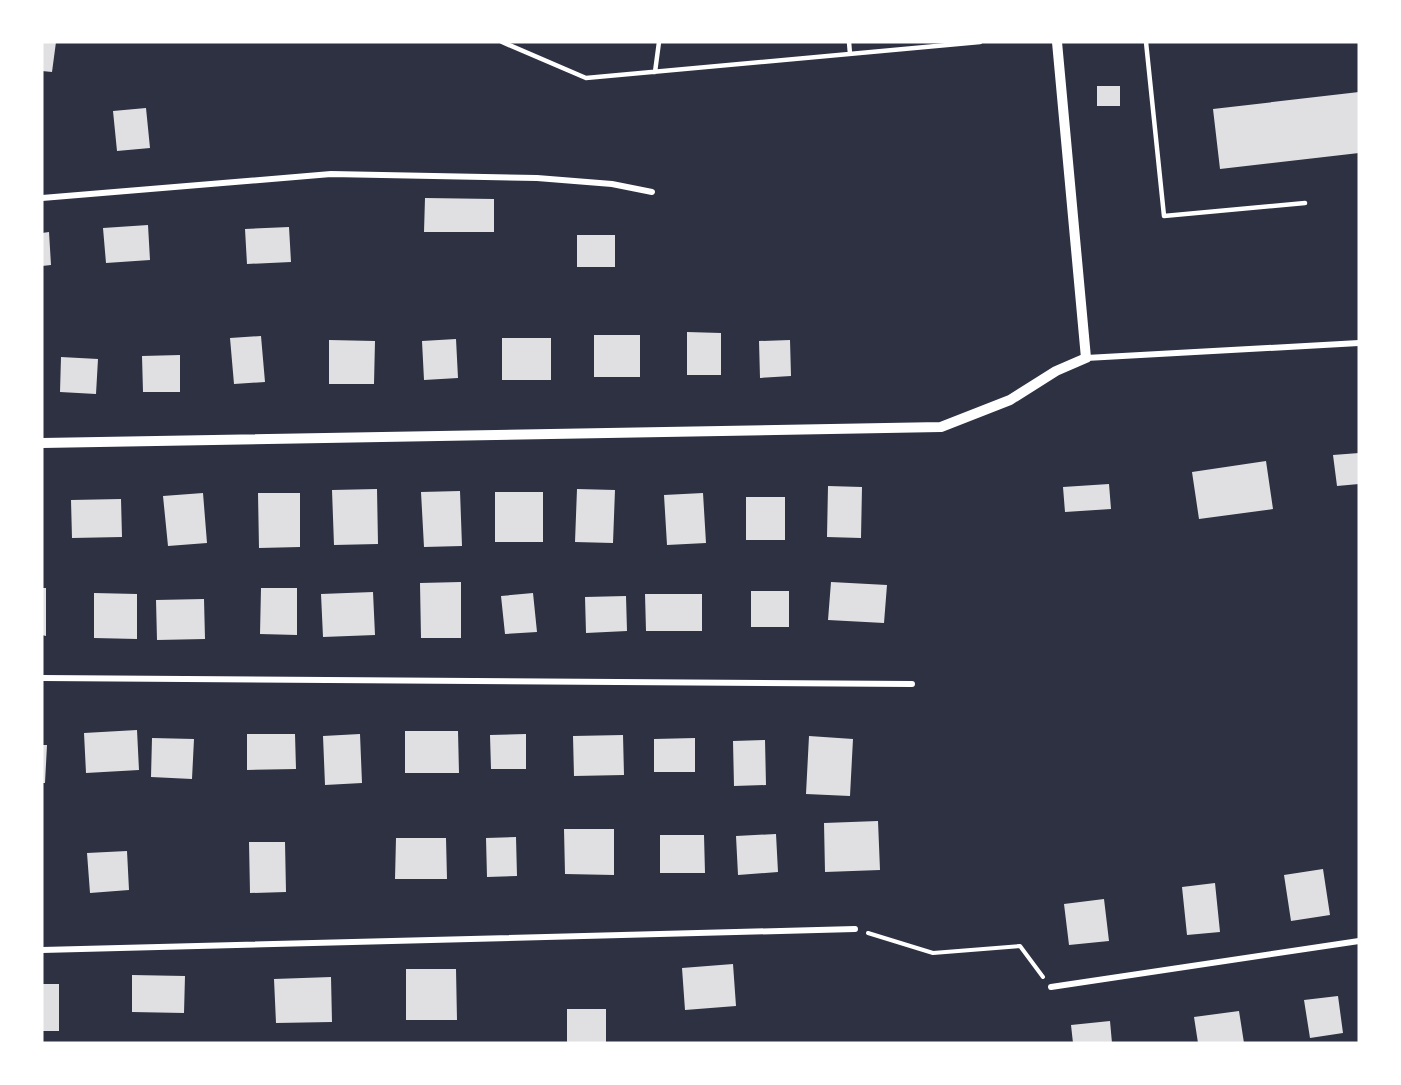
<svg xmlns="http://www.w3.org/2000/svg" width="1401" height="1085" font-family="Manrope,sans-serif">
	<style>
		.building { fill: #e0e0e3 }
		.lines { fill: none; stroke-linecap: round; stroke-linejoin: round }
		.path { stroke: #fff; stroke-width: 4 }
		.service { stroke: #fff; stroke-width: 4.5 }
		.minor { stroke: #fff; stroke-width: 6 }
		.tertiary { stroke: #fff; stroke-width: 10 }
	</style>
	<rect width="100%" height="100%" fill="#2d3142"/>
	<path class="building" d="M42,42H56L52,72L42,71Z
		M1097,86H1120V106H1097Z
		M1359,92V153L1220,169L1213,109Z
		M146,108L150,148L117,151L113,111Z
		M425,198L494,199V232H424Z
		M148,225L150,260L106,263L103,228Z
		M289,227L291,262L247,264L245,229Z
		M49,232L51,265L42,266V233Z
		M577,235H615V267H577Z
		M687,332L721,333V375H687Z
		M594,335H640V377H594Z
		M261,336L265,382L234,384L230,338Z
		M502,338H551V380H502Z
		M456,339L458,378L424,380L422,341Z
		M329,340L375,341L374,384H329Z
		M790,340L791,376L760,378L759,341Z
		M180,355V392H143L142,356Z
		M61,357L98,359L96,394L60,392Z
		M1359,453V484L1337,486L1333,455Z
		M1266,461L1273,509L1199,519L1192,472Z
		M1109,484L1111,509L1065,512L1063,487Z
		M828,486L862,487L861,538L827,537Z
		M377,489L378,544L334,545L332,490Z
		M577,489L615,490L613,543L575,542Z
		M460,491L462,546L424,547L421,492Z
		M495,492H543V542H495Z
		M203,493L207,543L168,546L163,496Z
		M258,493H300V547L259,548Z
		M703,493L706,543L667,545L664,495Z
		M746,497H785V540H746Z
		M121,499L122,537L72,538L71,500Z
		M461,582V638H421L420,583Z
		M831,582L887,585L884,623L828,620Z
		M42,588H46V636L42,635Z
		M261,588H297V635L260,634Z
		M751,591H789V627H751Z
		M373,592L375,635L323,637L321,594Z
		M94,593L137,594V639L94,638Z
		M533,593L537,632L505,634L501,596Z
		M645,594H702V631H646Z
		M626,596L627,631L586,633L585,597Z
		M204,599L205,639L157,640L156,600Z
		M137,730L139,770L86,773L84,733Z
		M405,731H458L459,773H405Z
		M247,734H295L296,769L247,770Z
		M360,734L362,783L325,785L323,736Z
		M526,734V769H491L490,735Z
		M623,735L624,775L574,776L573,736Z
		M809,736L853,739L850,796L806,794Z
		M152,738L194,739L192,779L151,777Z
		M695,738V772H654V739Z
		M765,740L766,785L734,786L733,741Z
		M42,745H47L45,783H42Z
		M878,821L880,870L825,872L824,823Z
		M564,829H614V875L565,874Z
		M776,834L778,872L738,875L736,836Z
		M660,835H704L705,873H660Z
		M516,837L517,876L487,877L486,838Z
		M396,838H446L447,879H395Z
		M249,842H285L286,892L250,893Z
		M127,851L129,890L90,893L87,853Z
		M1323,869L1330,915L1291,921L1284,875Z
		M1215,883L1220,932L1187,935L1182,887Z
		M1104,899L1109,941L1069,945L1064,904Z
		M733,964L736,1006L685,1010L682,968Z
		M406,969H456L457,1020H406Z
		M132,975L185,976L184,1013L132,1012Z
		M331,977L332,1022L276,1023L274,979Z
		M42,984H59V1031H42Z
		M1338,996L1343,1033L1310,1038L1304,1000Z
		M567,1009H606V1043H567Z
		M1239,1011L1244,1043H1198L1194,1017Z
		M1110,1021L1112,1043H1073L1071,1025Z"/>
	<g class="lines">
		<path class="path" d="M868,933L933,953L1020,946L1043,977"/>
		<path class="service" d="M502,42L586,78L980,42
			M849,42L850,54
			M1146,42L1164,216L1305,203
			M655,72L659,42"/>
		<path class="minor" d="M42,198L331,174L537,178L612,184L652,192
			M1086,358L1359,343
			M42,678L912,684
			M42,950L855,929
			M1051,987L1359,941"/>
		<path class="tertiary" d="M42,443L941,427L1010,400L1056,371L1086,358L1057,42"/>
	</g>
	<rect width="1401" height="1085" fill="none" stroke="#ffffff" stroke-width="87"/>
</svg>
